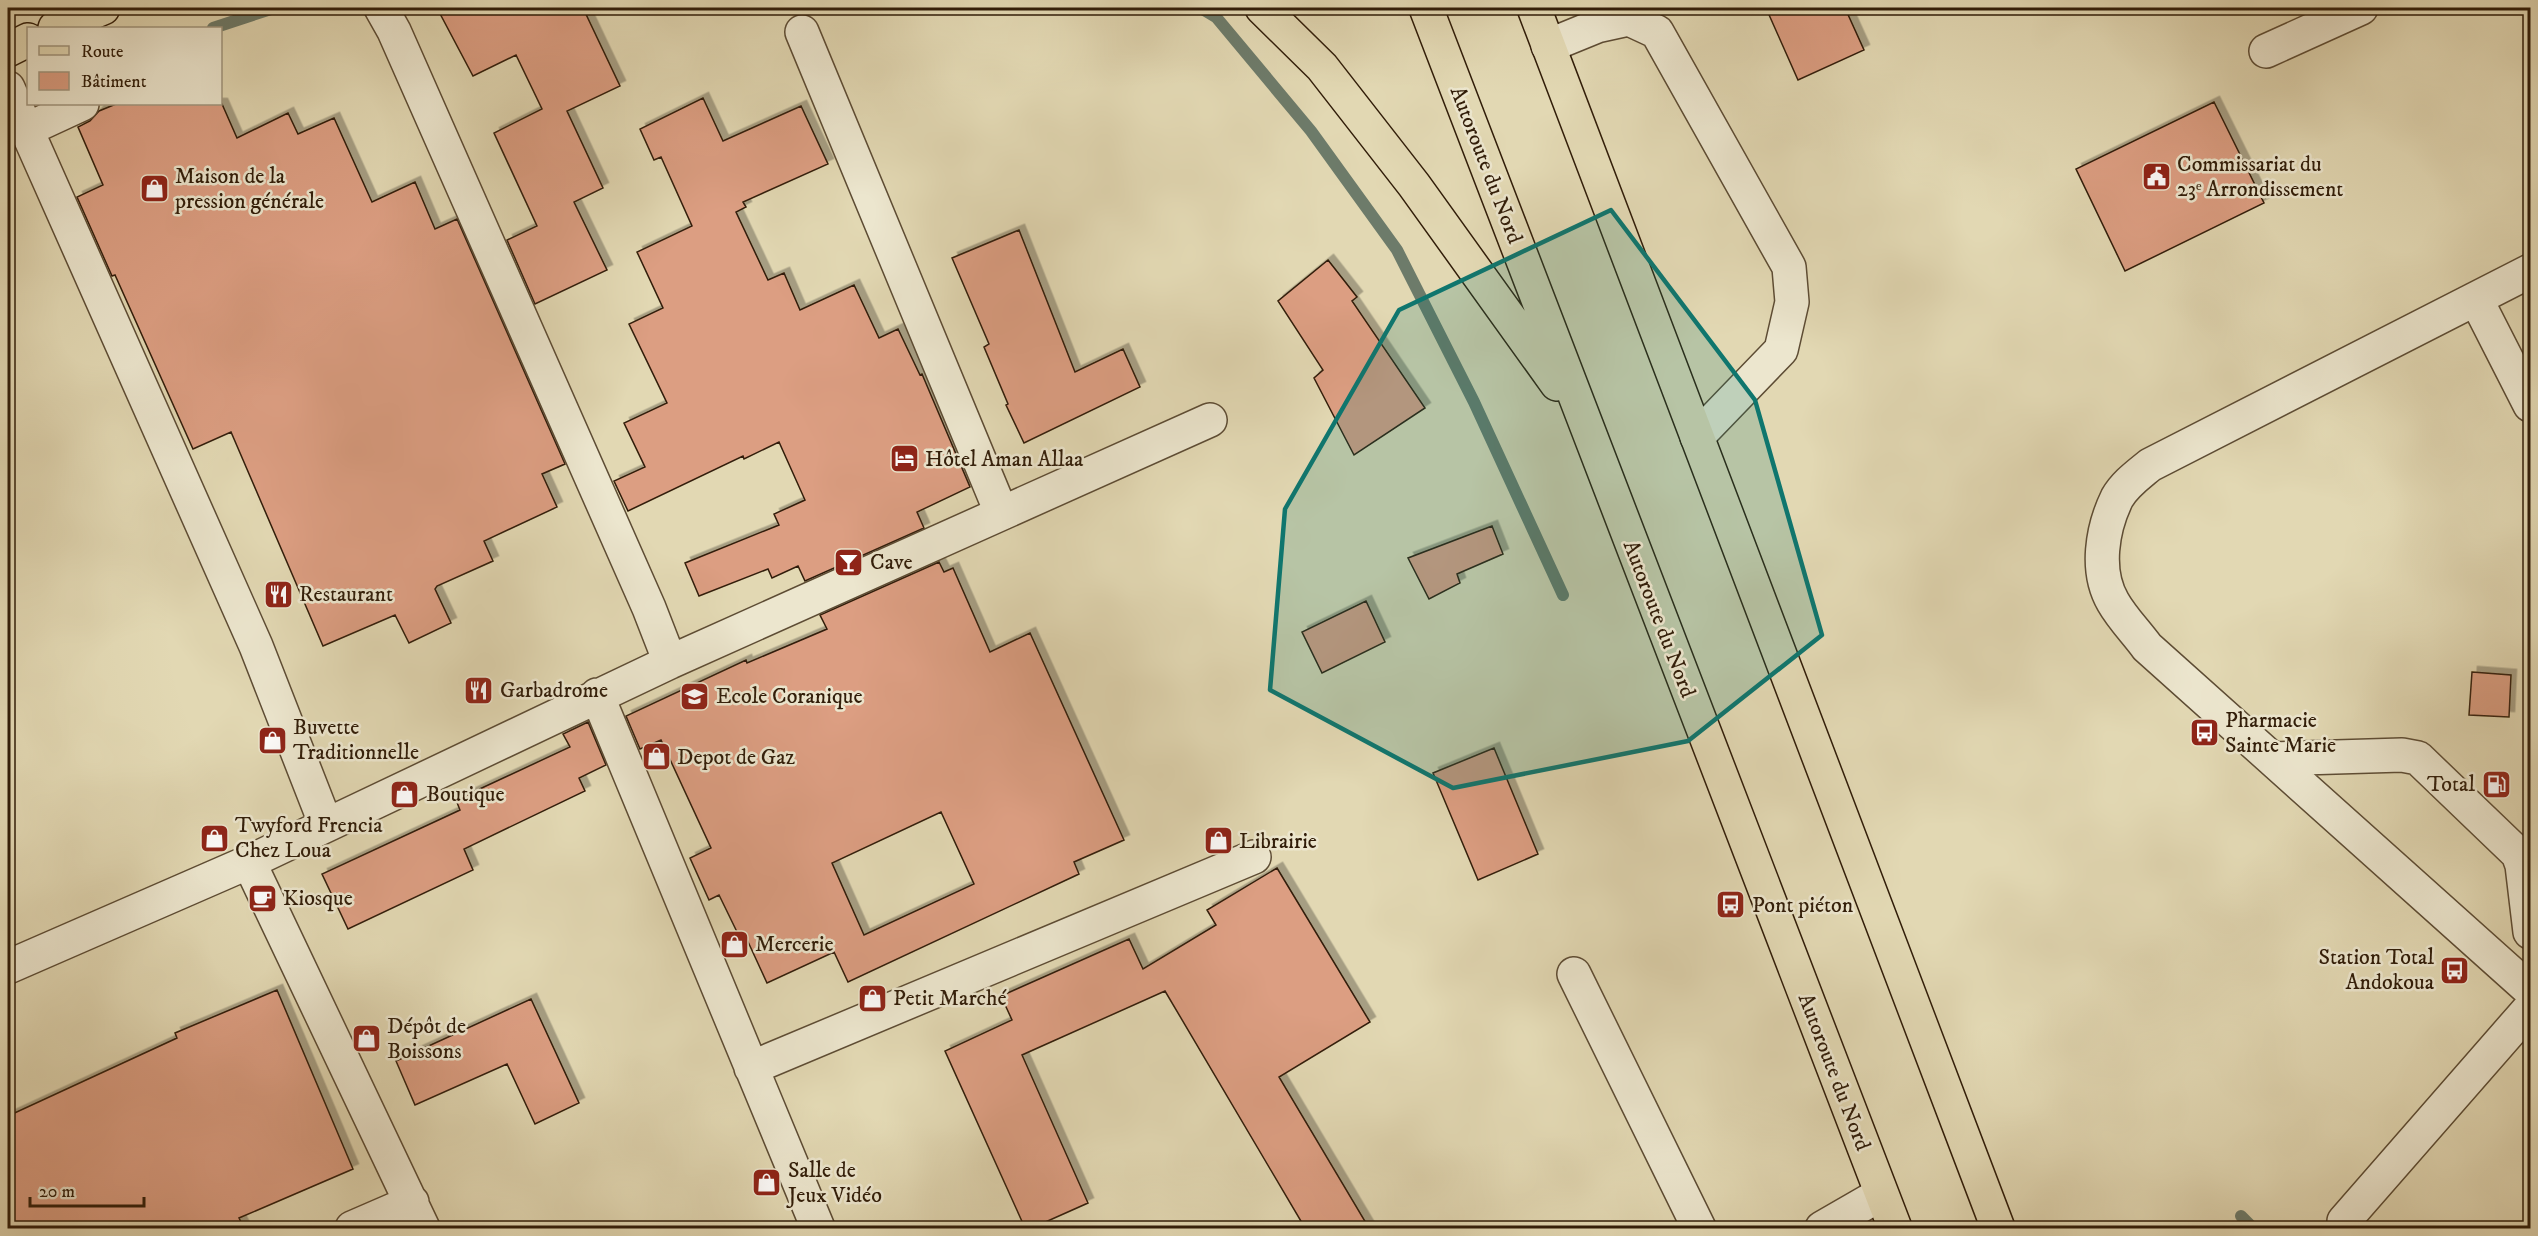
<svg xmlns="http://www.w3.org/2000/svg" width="2538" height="1236" font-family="'IM FELL DW Pica',serif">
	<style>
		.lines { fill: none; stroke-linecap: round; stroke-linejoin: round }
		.stream { stroke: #6d7b6a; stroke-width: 12 }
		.building { fill: #dc9e82; stroke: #311d09; stroke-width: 1.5; fill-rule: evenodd; filter: url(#shadow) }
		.minor-casing { stroke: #5d4c34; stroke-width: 36 }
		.major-casing { stroke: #311d09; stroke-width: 36 }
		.highway-casing { stroke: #311d09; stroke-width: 36 }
		.minor { stroke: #ece6ce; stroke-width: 33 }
		.major { stroke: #e2d8b3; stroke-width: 33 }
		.highway { stroke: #e2d8b3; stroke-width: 33 }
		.marked { fill: #0f766e; fill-opacity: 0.2; stroke: #0f766e; stroke-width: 4.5; stroke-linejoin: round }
		.labels { text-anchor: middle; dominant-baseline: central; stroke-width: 5; stroke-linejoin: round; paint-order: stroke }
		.poi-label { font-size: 22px; fill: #311d09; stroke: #ece6ce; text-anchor: start }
		.street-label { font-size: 22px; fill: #311d09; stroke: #ece6ce }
	</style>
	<defs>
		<filter id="shadow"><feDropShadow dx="5.5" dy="-5.5" stdDeviation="0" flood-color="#0004"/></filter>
	</defs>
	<rect width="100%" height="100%" fill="#e2d8b3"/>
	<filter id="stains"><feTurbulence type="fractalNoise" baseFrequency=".00333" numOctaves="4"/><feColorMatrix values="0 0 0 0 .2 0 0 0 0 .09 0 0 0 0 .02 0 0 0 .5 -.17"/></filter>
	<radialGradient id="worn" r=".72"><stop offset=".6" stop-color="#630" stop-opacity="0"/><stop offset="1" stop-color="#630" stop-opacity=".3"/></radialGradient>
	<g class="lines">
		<path class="stream" d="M1201,8L1216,17L1311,131L1397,250L1474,402L1563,595
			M213,28L274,8
			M2241,1216L2253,1228"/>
	</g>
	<path class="building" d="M437,8H583L620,86L567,111L603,188L574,202L607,270L535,304L507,240L537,226L494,133L542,109L516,55L473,76Z
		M1766,8H1845L1864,50L1798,80Z
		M703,98L723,141L801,106L828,164L743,202L746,207L736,212L768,280L784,273L800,310L854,285L879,338L898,329L920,375L922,374L970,487L917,512L924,528L805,581L798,566L772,578L768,569L699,596L685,563L779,525L774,514L805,500L779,442L744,459L743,456L628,511L614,481L645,467L624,423L667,403L629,324L663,308L637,252L692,226L661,157L654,160L640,129Z
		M2214,102L2264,203L2125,271L2076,169Z
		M116,104H222L237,138L288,113L298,134L334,118L372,202L415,182L435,229L457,219L565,464L542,474L557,507L484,541L493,561L437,586L435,589L451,623L409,643L395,615L323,646L231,432L193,449L115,275L112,276L77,197L103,185L78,127L90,121L99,111Z
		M1019,230L1075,372L1123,349L1140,387L1024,443L1006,405L1008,404L984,347L989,344L952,258Z
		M1328,260L1357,297L1352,301L1425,408L1354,455L1314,378L1323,370L1278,301Z
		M1492,526L1503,554L1457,574L1460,583L1429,599L1408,558Z
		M939,562L944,572L953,568L990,652L1030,633L1124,840L1074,862L1079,874L848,982L834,952L767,983L744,933L739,936L719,895L709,900L690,858L711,848L661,740L640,749L626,716L746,660L747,663L827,629L820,615ZM941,812L974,884L864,935L832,863Z
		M1366,601L1385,642L1322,673L1302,632Z
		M2472,672L2511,675L2509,717L2469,715Z
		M588,722L606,765L579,778L585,791L464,849L473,870L348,929L322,874L460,810L456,800L570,747L563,734Z
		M1494,748L1538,854L1478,880L1433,773Z
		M1277,868L1370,1022L1279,1077L1369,1228H1305L1165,991L1022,1055L1088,1203L1032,1228H1025L945,1051L1012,1020L1001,996L1129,939L1143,969L1216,925L1207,910Z
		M277,990L353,1169L239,1218L244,1228H16L8,1210V1116L177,1038L175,1033Z
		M531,999L579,1103L535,1124L507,1064L415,1105L396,1061Z"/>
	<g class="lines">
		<defs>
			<path id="minor" d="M381,8L394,31L649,608L670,662
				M802,32L1001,512
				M1548,46L1597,26L1629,19L1657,32L1789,267L1792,302L1781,350L1697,437
				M2266,51L2361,8
				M8,88L256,646L326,825
				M28,129L82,104
				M2530,271L2150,465C2138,475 2125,484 2117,498C2102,529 2095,571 2113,602C2122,618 2136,632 2147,647L2530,990
				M2476,299L2530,405
				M597,695L818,1228
				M2272,759L2402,755L2418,758L2518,854L2522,865L2530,932
				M249,862L423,1228
				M8,967L249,862L670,662L1210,420
				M1574,974L1699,1228
				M751,1068L1254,857
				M2344,1221L2530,1008
				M352,1228L412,1202
				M1822,1228L1881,1194"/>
			<path id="major" d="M55,28L103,8
				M8,50L28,40"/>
			<path id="highway" d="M1262,8L1322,67L1414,185L1557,384
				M1426,8L1895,1228
				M1534,8L1998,1228"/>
		</defs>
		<use href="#minor" class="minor-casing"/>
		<use href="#major" class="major-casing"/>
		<use href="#highway" class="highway-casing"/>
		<use href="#minor" class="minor"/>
		<use href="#major" class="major"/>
		<use href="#highway" class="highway"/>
	</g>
	<path class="marked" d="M1611,210L1755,400L1822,635L1688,741L1453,788L1270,690L1285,509L1399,310Z"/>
	<defs>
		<symbol id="civic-square" viewBox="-11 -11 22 22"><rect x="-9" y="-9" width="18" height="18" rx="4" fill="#8f2418" stroke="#ece6ce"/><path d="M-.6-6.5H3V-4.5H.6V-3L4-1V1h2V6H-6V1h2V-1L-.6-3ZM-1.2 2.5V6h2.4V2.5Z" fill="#fff"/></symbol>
		<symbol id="shop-square" viewBox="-11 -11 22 22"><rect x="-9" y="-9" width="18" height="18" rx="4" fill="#8f2418" stroke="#ece6ce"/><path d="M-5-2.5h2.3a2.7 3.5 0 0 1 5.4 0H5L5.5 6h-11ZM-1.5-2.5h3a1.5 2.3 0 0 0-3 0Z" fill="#fff"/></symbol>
		<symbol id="hotel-square" viewBox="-11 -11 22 22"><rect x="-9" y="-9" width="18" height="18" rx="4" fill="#8f2418" stroke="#ece6ce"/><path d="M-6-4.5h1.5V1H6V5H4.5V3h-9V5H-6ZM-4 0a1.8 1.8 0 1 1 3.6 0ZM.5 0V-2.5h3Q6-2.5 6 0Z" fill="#fff"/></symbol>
		<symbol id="bar-square" viewBox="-11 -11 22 22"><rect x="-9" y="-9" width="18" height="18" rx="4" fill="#8f2418" stroke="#ece6ce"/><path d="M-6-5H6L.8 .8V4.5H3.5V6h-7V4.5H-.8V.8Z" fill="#fff"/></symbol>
		<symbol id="restaurant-square" viewBox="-11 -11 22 22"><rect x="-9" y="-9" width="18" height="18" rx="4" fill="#8f2418" stroke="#ece6ce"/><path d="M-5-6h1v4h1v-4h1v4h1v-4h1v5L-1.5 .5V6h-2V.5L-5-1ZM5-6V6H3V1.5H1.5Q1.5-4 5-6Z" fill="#fff"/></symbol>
		<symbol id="school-square" viewBox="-11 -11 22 22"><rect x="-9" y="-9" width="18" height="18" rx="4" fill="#8f2418" stroke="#ece6ce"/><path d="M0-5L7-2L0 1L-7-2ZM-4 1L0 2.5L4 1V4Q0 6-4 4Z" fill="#fff"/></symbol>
		<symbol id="bus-square" viewBox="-11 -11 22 22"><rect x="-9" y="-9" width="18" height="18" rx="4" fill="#8f2418" stroke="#ece6ce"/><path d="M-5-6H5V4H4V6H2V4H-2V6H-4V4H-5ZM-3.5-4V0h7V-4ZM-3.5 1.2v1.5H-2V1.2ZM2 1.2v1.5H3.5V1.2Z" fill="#fff"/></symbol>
		<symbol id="fuel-square" viewBox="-11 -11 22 22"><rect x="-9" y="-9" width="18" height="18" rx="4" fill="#8f2418" stroke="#ece6ce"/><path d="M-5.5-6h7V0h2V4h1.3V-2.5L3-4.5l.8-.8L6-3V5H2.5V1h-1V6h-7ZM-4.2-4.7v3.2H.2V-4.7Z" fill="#fff"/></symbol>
		<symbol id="cafe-square" viewBox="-11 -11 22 22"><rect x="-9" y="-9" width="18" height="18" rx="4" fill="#8f2418" stroke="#ece6ce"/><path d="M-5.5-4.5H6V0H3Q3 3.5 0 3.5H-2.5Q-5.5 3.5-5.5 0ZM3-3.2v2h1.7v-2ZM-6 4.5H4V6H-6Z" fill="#fff"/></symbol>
	</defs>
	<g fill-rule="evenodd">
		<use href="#civic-square" x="2140" y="160" width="33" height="33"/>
		<use href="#shop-square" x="138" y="172" width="33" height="33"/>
		<use href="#hotel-square" x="888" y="442" width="33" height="33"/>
		<use href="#bar-square" x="832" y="546" width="33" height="33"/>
		<use href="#restaurant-square" x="262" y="578" width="33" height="33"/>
		<use href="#restaurant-square" x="462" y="674" width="33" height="33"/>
		<use href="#school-square" x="678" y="680" width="33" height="33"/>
		<use href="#bus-square" x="2188" y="716" width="33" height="33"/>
		<use href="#shop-square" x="256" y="724" width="33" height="33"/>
		<use href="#shop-square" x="640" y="740" width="33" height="33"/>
		<use href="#fuel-square" x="2480" y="768" width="33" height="33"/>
		<use href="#shop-square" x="388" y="778" width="33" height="33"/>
		<use href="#shop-square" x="198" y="822" width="33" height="33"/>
		<use href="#shop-square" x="1202" y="824" width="33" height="33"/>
		<use href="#cafe-square" x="246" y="882" width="33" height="33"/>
		<use href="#bus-square" x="1714" y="888" width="33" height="33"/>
		<use href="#shop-square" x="718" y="928" width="33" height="33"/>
		<use href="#bus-square" x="2438" y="954" width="33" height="33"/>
		<use href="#shop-square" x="856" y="982" width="33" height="33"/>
		<use href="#shop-square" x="350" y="1022" width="33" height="33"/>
		<use href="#shop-square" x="750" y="1166" width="33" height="33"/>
	</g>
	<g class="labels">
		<g class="poi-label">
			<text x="2177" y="164">Commissariat du<tspan x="2177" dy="25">23ᵉ Arrondissement</tspan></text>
			<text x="175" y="176">Maison de la<tspan x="175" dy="25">pression générale</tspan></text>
			<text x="925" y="459">Hôtel Aman Allaa</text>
			<text x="870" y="562">Cave</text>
			<text x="299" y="594">Restaurant</text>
			<text x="500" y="690">Garbadrome</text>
			<text x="716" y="696">Ecole Coranique</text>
			<text x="2225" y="720">Pharmacie<tspan x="2225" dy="25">Sainte Marie</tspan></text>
			<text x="293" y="727">Buvette<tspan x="293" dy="25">Traditionnelle</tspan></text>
			<text x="677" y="757">Depot de Gaz</text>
			<text x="2475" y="784" text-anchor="end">Total</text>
			<text x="426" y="794">Boutique</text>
			<text x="235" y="825">Twyford Frencia<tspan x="235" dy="25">Chez Loua</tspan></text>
			<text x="1239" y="841">Librairie</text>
			<text x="283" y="898">Kiosque</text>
			<text x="1752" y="905">Pont piéton</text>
			<text x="755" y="944">Mercerie</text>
			<text x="2434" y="957" text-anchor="end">Station Total<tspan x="2434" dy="25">Andokoua</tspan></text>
			<text x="893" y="998">Petit Marché</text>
			<text x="387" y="1026">Dépôt de<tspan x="387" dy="25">Boissons</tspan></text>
			<text x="788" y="1170">Salle de<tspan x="788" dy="25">Jeux Vidéo</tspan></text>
		</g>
		<g class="street-label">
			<text transform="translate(1486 165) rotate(69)">Autoroute du Nord</text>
			<text transform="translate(1659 619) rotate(69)">Autoroute du Nord</text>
			<text transform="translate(1834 1072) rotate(69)">Autoroute du Nord</text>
		</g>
	</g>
	<rect width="2538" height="1236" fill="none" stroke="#e2d8b3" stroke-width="30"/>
	<rect x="9" y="9" width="2520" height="1218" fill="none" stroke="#311d09" stroke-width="3"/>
	<rect x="15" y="15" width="2508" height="1206" fill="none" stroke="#311d09" stroke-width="1.5"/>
	<rect x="27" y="27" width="195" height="78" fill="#ece6ce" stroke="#a1967f" stroke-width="1.5"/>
	<rect x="39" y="46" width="30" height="9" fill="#e2d8b3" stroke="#a1967f" stroke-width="1.5"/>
	<text x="81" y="57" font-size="18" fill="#311d09">Route</text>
	<rect x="39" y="72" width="30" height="18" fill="#dc9e82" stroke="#a1967f" stroke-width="1.5"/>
	<text x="81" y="87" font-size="18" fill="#311d09">Bâtiment</text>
	<path d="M30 1197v9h114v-9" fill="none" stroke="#311d09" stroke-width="3"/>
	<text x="39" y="1197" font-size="18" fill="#311d09" stroke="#ece6ce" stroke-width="4.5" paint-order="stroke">20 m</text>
	<rect width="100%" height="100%" filter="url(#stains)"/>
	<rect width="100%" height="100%" fill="url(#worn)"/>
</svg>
